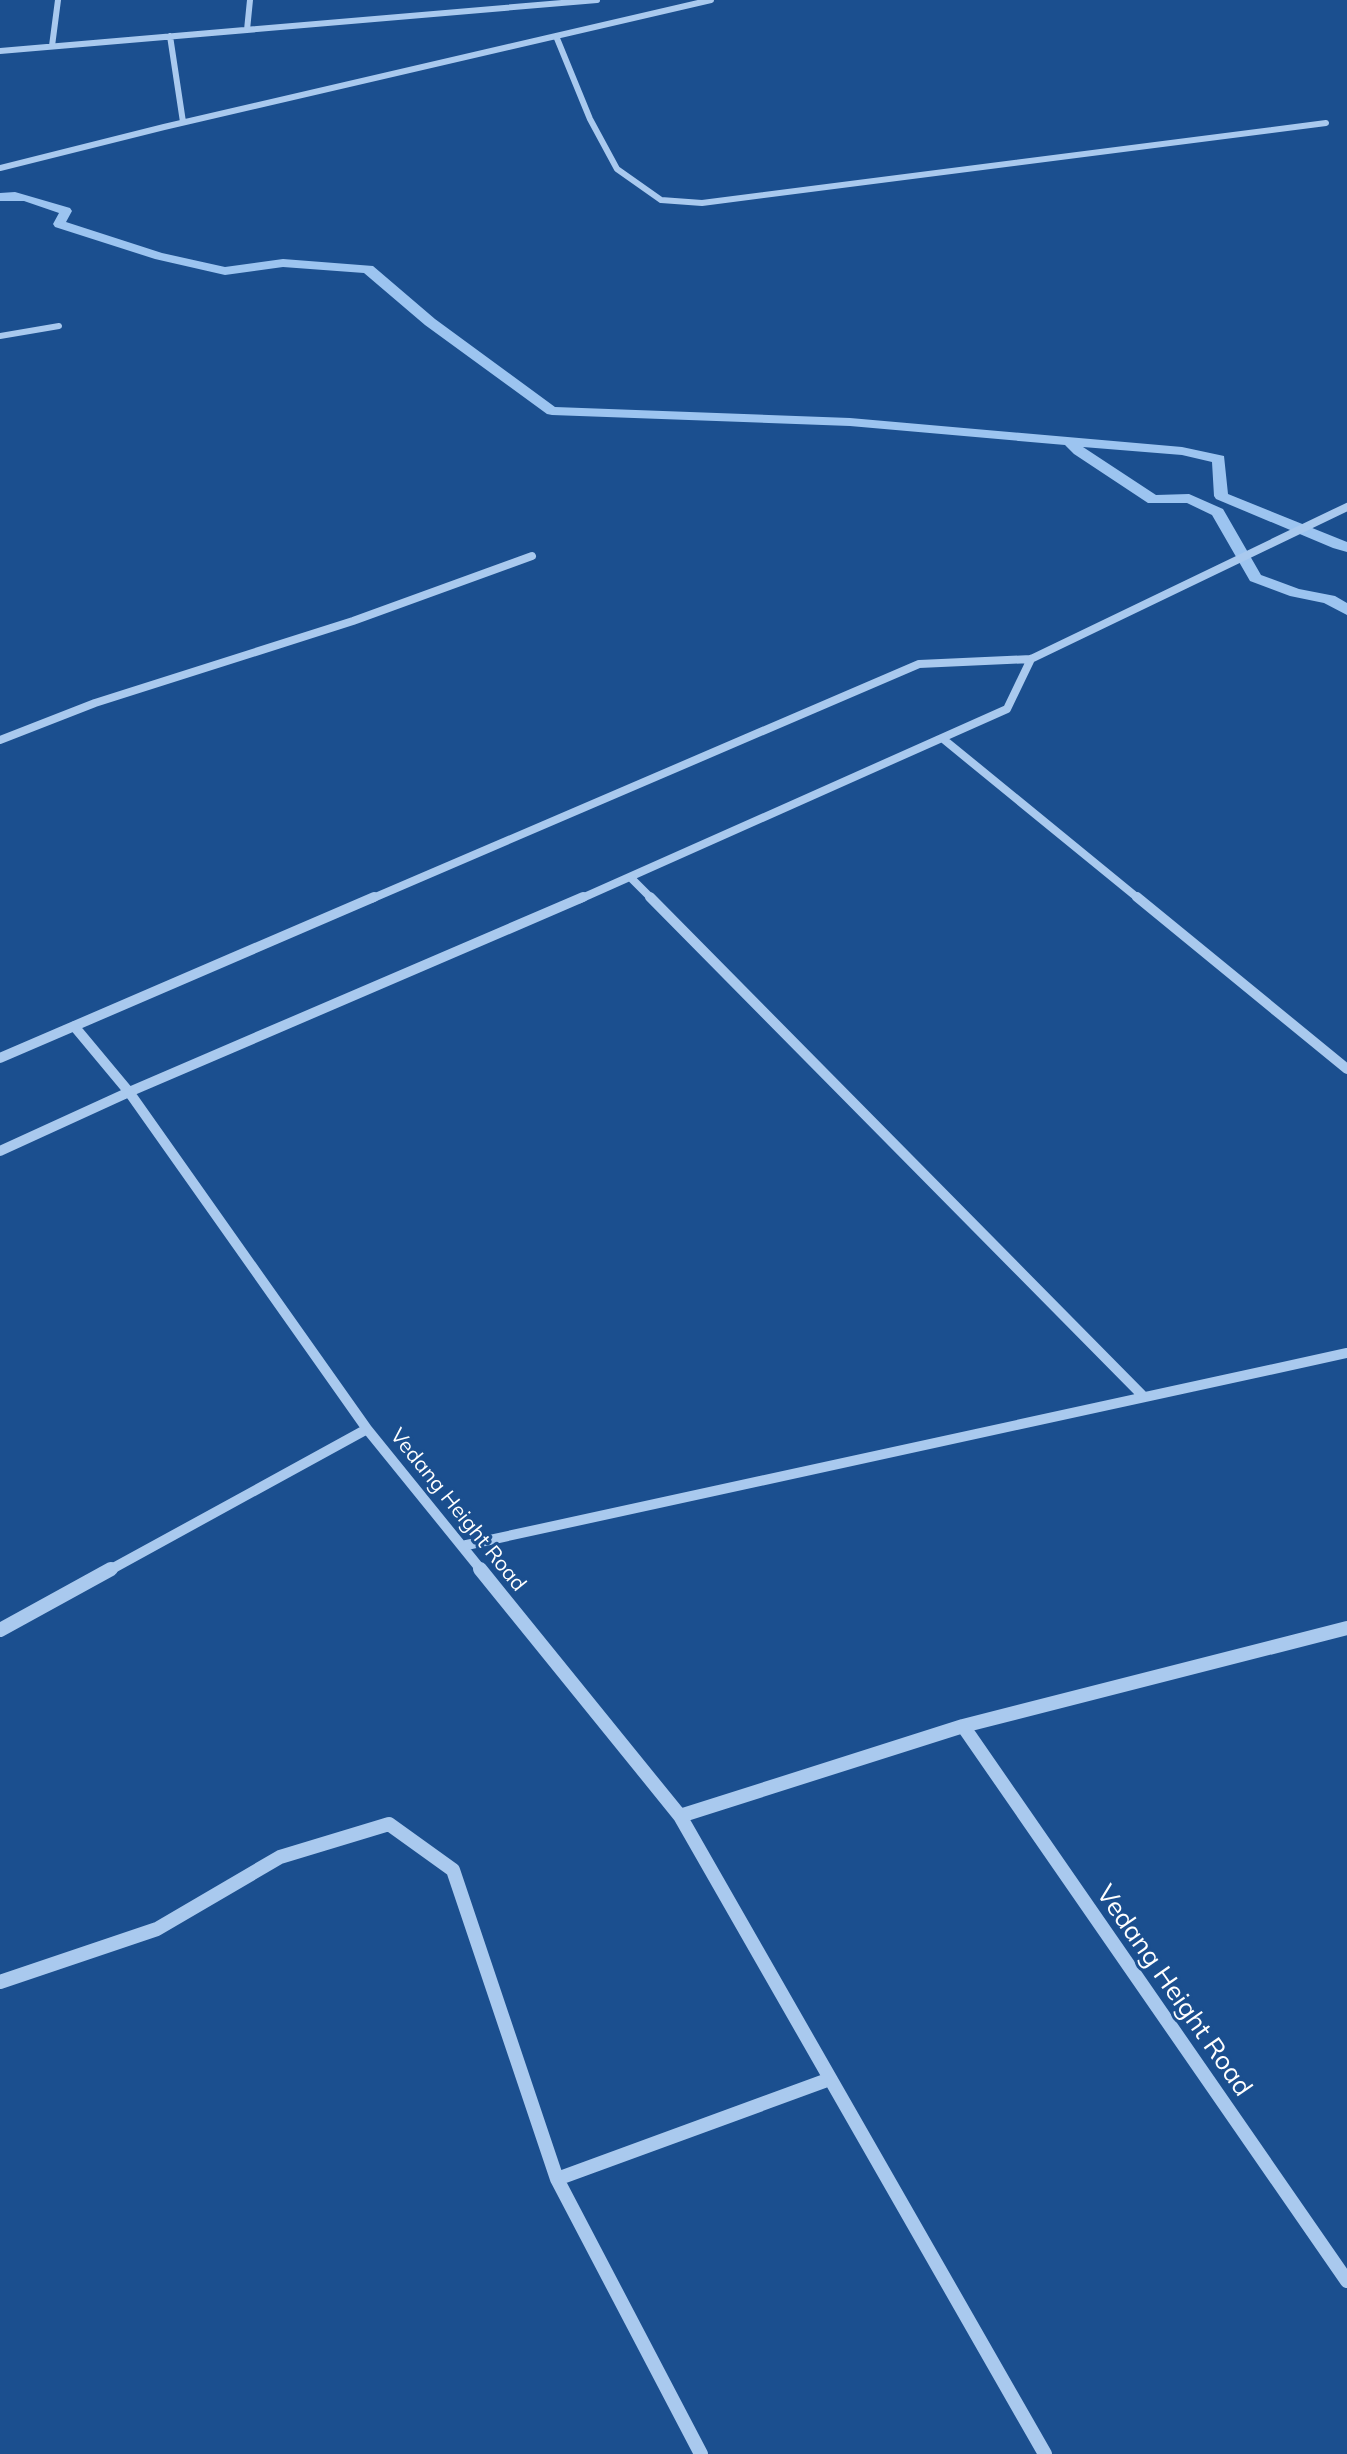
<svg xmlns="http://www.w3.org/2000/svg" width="1347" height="2454" font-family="Mulish,sans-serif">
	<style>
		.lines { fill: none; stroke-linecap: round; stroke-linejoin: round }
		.stream { fill: #9cc4f0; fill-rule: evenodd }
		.minor-far3 { stroke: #a9c9ee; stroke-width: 6 }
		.minor-far2 { stroke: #a9c9ee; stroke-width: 8 }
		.minor-far1 { stroke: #a9c9ee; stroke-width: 10 }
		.minor { stroke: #a9c9ee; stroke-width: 14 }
		.labels { text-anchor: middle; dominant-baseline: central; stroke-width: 6; stroke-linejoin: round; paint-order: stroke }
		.street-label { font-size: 21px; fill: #fff; stroke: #1b4f8f }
		.near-street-label { font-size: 26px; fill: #fff; stroke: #1b4f8f }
	</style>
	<rect width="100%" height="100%" fill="#1b4f8f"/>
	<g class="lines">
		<path class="stream" d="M15,192L70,208L72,211L66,222L162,253L225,267L283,259L373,266L435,319L555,407L850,418L1182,447L1224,456L1228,494L1347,542V552L1333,548L1216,499L1214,496L1212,462L1182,455L1083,447L1156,495L1189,494L1223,509L1261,575L1299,589L1335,596L1347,603V615L1324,603L1290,596L1250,581L1212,515L1187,503H1148L1074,454L1065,445L850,426L552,415L547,414L425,325L364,273L283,267L225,275L155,259L55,227L53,224L59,213L24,201H0V193Z"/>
		<path class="minor-far3" d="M247,30L250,0
			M170,36L183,122
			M556,36L590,119L617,169L661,200L702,203L1326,123
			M52,46L58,0
			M0,51L597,0
			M0,168L164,127L711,0
			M0,336L59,326"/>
		<path class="minor-far2" d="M942,738L1139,899
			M0,740L95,703L353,621L532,556
			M630,877L652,899
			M371,899L919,664L1031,659L1347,507
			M580,899L1007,709L1031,659"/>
		<path class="minor-far1" d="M650,897L1144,1397
			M1137,897L1347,1069
			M74,1026L129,1092L367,1429L482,1571
			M0,1058L374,897
			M0,1151L129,1092L583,897
			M462,1546L1347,1353
			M108,1571L367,1429"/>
		<path class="minor" d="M480,1569L680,1816L963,1726L1347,1628
			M0,1630L111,1569
			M963,1726L1347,2281
			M680,1816L1045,2454
			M0,1982L157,1929L280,1857L389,1824L453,1870L557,2179L701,2454
			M557,2179L830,2079"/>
	</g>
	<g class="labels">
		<g class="street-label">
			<text transform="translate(459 1509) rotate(51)">Vedang Height Road</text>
		</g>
		<g class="near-street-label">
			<text transform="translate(1175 1990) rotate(55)">Vedang Height Road</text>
		</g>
	</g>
</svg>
